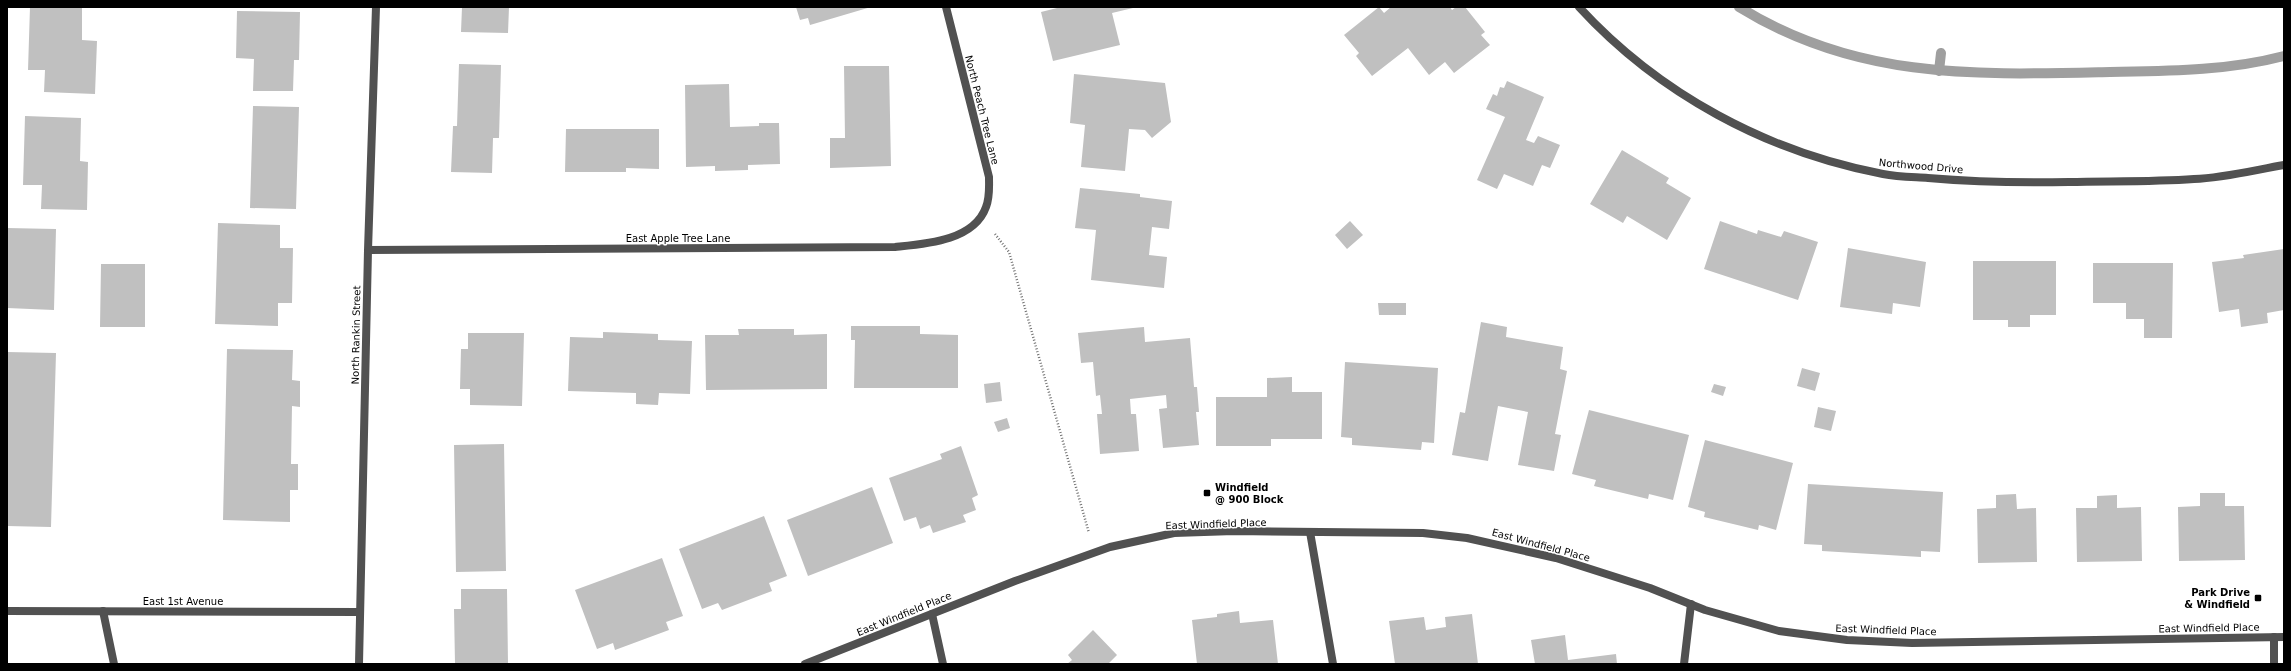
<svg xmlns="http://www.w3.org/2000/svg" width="2291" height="671" font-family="'DejaVu Sans',sans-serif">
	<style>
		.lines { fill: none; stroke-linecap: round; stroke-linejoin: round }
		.stream { stroke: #9f9f9f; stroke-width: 10 }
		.building { fill: #c0c0c0 }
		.path { stroke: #737373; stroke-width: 2.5; stroke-dasharray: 1 2; stroke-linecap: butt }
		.lane { stroke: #515151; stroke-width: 8 }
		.street { stroke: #515151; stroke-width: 8 }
		.poi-dot { fill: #000; stroke: #fff; stroke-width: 1.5 }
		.labels { text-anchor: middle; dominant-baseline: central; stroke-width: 3; stroke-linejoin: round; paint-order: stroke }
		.street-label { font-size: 10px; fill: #000; stroke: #fff }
		.poi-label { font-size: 10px; font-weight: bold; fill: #000; stroke: #fff; text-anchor: start }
	</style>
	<rect width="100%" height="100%" fill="#fff"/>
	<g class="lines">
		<path class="stream" d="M1739,7C1857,80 1976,75 2110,72C2168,71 2227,71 2284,56
			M1939,71L1941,53"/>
	</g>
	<path class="building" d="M30,7L82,8V40L97,41L95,94L44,92L45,70H28Z
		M462,7H509L508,33L461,32Z
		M796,7H871L810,25L808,18L800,20Z
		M1061,7H1132L1133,8L1112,13L1120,45L1053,61L1041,12Z
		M1379,7L1384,13L1391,7H1450L1452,10L1456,7H1465L1485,32L1481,35L1490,45L1454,73L1445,62L1429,75L1408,48L1372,76L1356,56L1359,53L1344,35Z
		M237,11L300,12L299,60H294L293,91H253L254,59L236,58Z
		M459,64L501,65L499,138H493L492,173L451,172L453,126H457Z
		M844,66H889L891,166L830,168V138H845Z
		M1074,74L1165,83L1171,122L1152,138L1145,130L1129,129L1125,171L1081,167L1085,125L1070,123Z
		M1507,81L1544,97L1526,140L1534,143L1538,136L1560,145L1550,168L1542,165L1533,186L1504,174L1497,189L1477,180L1505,117L1486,109L1493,94L1497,96L1500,87L1504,88Z
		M729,84L730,127L759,126V123H779L780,164L748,165V170L715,171V166L686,167L685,85Z
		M253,106L299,107L296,209L250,208Z
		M25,116L81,118L80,161L88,162L87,210L41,209L42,185H23Z
		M566,129H659V169L626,168V172H565Z
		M1622,150L1669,178L1666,183L1691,198L1667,240L1627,216L1623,223L1590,204Z
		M1080,188L1140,194V197L1172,201L1169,229L1152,227L1149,255L1167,257L1164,288L1091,280L1096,230L1075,228Z
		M1350,221L1363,235L1347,249L1335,235Z
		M1720,221L1757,234L1758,230L1781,237L1784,231L1818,242L1798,300L1704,269Z
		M218,223L280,225V248H293L292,303H278V326L215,324Z
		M7,228L56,229L54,310L7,308Z
		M1848,248L1926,262L1920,307L1893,303L1892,314L1840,307Z
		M2284,249V310L2267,313L2268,323L2241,327L2239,309L2219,312L2212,262L2244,258L2243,255Z
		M1973,261H2056V315H2030V327H2008V320H1973Z
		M2093,263H2173L2172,338H2144V319H2126V303H2093Z
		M101,264H145V327H100Z
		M1378,303H1406V315H1379Z
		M1481,322L1507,327L1506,337L1563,347L1560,369L1567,371L1555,434L1561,435L1554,471L1518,465L1528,412L1498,406L1488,461L1452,455L1460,412L1465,413Z
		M851,326H920V334L958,335V388H854L855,340H851Z
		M1144,327L1145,342L1190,338L1194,387H1197L1199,412H1196L1199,445L1163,448L1159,409L1167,408L1166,395L1130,399L1131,414H1136L1139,451L1100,454L1097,414H1102L1100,395L1096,396L1093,362L1081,363L1078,333Z
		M738,329H794V335L827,334V389L706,390L705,335H739Z
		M603,332L658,334V340L692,341L690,394L659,393L658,405L636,404V393L568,391L570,337L603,338Z
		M468,333H524L522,406L470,405V389H460L461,349H468Z
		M227,349L293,350L292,380L300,381V407L292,406L291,464H298V490H290V522L223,520Z
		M7,352L56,353L51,527L7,526Z
		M1345,362L1438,368L1434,443L1422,442L1421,450L1352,445V438L1341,437Z
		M1802,368L1820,373L1815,391L1797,386Z
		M1292,377V392H1322V439H1271V446H1216V397H1267V378Z
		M1000,382L1002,401L986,403L984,384Z
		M1714,384L1726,387L1723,396L1711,392Z
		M1818,407L1836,411L1831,431L1814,427Z
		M1589,410L1689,435L1673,500L1649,494L1648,499L1594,486L1596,480L1572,474Z
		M1007,418L1010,428L998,432L994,422Z
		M1705,440L1793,463L1776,530L1759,525L1758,530L1704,517L1705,512L1688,507Z
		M504,444L506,571L456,572L454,445Z
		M961,446L978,495L972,498L976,510L963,515L966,522L933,533L930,525L920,529L916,517L904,521L889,478L942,459L940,454Z
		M1808,484L1943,492L1940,552L1921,551V557L1822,551V545L1804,544Z
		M872,487L893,543L808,576L787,520Z
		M2200,493H2225V506H2244L2245,560L2179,561L2178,507L2200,506Z
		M2016,494L2017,509L2036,508L2037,562L1978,563L1977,509L1996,508V495Z
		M2117,495V508L2141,507L2142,561L2077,562L2076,508H2097V496Z
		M764,516L787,576L769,583L772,591L722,610L718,603L702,609L679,549Z
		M662,558L683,616L666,622L669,630L615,650L613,643L597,649L575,590Z
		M461,589H507L508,664H455L454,609H461Z
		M1239,611L1240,623L1273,620L1278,664H1197L1192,620L1217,617V614Z
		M1472,614L1478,664H1395L1389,621L1424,617L1426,630L1446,627L1445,617Z
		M1093,630L1117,655L1108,664H1067L1072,660L1068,655Z
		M1565,635L1568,660L1616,654L1617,664H1535L1531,640Z"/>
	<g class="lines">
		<path class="path" d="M995,234L1009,252L1089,533"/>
		<path class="lane" d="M1310,532L1333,664
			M103,611L114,664
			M932,614L943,664
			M2274,637V664
			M1684,664L1691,604"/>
		<path class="street" d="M1579,7C1659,94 1767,152 1883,174C1898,177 1914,177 1928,178C1975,182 2022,183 2069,182C2110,181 2153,182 2194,179C2224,178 2255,170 2284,165
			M368,250L895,247C925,244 974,241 986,207C990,197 989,187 989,177L946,7
			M7,611L360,612
			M359,664L368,250L376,7
			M805,664L1015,581L1110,547L1174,533L1234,531L1423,533L1467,538L1556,558L1650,588L1705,610L1779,631L1847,640L1912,643L2284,637"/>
	</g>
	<g class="poi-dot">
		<rect x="1203" y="489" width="8" height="8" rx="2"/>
		<rect x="2254" y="594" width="8" height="8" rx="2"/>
	</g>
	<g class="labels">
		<g class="street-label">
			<text transform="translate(982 110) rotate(76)">North Peach Tree Lane</text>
			<text transform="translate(1921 166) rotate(5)">Northwood Drive</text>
			<text x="678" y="238">East Apple Tree Lane</text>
			<text transform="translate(356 335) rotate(-89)">North Rankin Street</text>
			<text transform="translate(1216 524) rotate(-2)">East Windfield Place</text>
			<text transform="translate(1541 545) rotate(15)">East Windfield Place</text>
			<text x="183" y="601">East 1st Avenue</text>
			<text transform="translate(904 614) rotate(-22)">East Windfield Place</text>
			<text transform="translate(2209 628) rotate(-1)">East Windfield Place</text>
			<text transform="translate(1886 630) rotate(2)">East Windfield Place</text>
		</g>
		<g class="poi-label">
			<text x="1215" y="487">Windfield<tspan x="1215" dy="12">@ 900 Block</tspan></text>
			<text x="2250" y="592" text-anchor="end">Park Drive<tspan x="2250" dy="12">&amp; Windfield</tspan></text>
		</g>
	</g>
	<rect width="2291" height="671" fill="none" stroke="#000000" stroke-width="16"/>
</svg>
